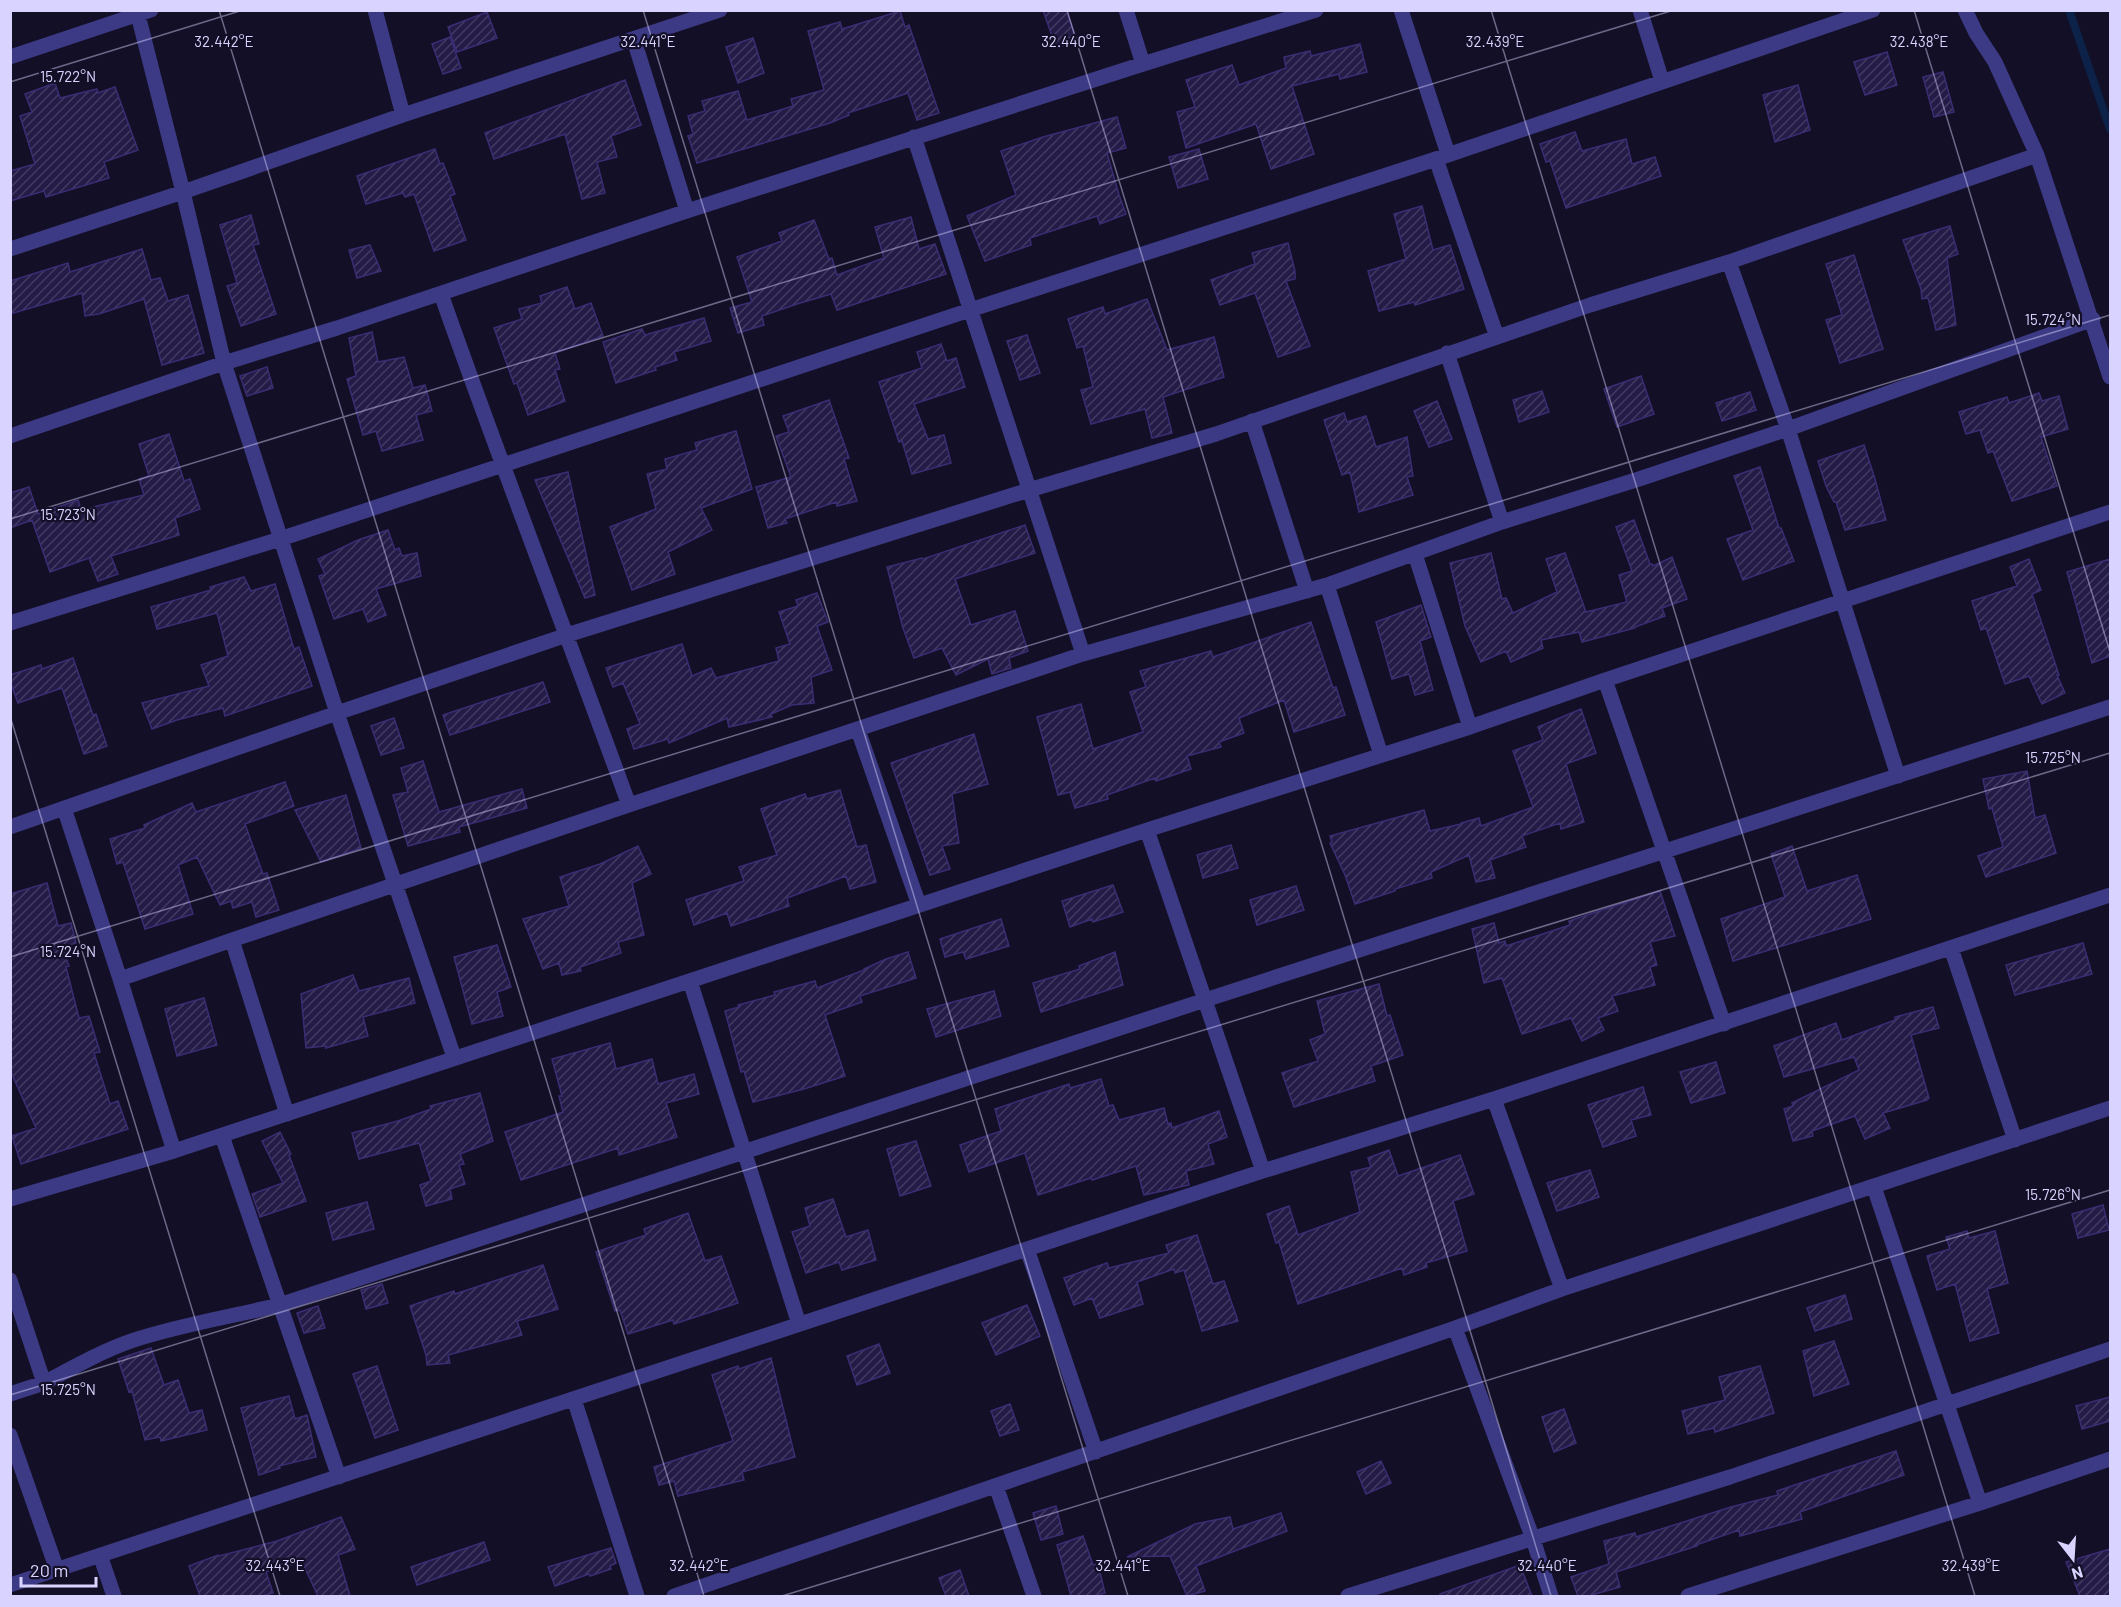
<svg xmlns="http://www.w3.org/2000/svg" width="2121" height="1607" font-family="Barlow,sans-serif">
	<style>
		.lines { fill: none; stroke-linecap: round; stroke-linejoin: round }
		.stream { stroke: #0c2248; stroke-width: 8 }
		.building { fill: url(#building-hatch); stroke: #3b2d73; stroke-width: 1.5 }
		.street { stroke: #3d3a85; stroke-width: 15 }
		.ticks { fill: none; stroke: #d9d4ff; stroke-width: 1.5; stroke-opacity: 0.45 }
		.ticks-label { font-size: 15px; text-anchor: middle; fill: #d9d4ff; stroke: #130f26; stroke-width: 4.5; stroke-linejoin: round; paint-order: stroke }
	</style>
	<defs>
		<pattern id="building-hatch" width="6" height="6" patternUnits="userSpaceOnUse" patternTransform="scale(1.5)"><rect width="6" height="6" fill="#241b47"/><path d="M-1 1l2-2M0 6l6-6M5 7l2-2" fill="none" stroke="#433b63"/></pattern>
	</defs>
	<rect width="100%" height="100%" fill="#130f26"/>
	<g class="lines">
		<path class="stream" d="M2069,10L2110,129"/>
	</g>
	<path class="building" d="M1043,10H1066L1077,41L1056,48Z
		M900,11L905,27L909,25L939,113L917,120L908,93L848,113L849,115L830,123L697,163L688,136L693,134L688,116L705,111L702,101L738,91L747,120L793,106L791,99L824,90L808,31L840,22L842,29Z
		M487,12L497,38L457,52L448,27Z
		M450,37L461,68L443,74L432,44Z
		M753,38L764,73L738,83L726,47Z
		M1360,44L1367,72L1340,79L1339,74L1292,86L1314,154L1271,169L1256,124L1186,148L1177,112L1195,107L1186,80L1232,65L1239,85L1286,68L1284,57L1310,51L1311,56Z
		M1887,52L1897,85L1865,95L1854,62Z
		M1943,72L1954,112L1934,117L1923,77Z
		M625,80L641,125L611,136L617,157L597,162L605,193L582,199L565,134L494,159L485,133Z
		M55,83L60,98L97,89L98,93L115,87L138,150L104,162L109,178L46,197L44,191L10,201V171L35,164L20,116L32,112L25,94Z
		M1798,85L1810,130L1775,142L1763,95Z
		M1117,117L1126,148L1107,153L1119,195L1126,214L1100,224L1097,216L1030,238L1031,245L985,261L967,216L1016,195L1001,151L1043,137Z
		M1575,132L1582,151L1626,139L1632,164L1655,157L1661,176L1566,208L1550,161L1546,162L1540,144Z
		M435,149L440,164L443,163L455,194L450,196L466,240L434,251L414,194L405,197L403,193L366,204L357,176Z
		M1199,149L1208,179L1178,188L1169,157Z
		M1422,206L1433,250L1450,245L1464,289L1415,305L1414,302L1379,311L1368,271L1406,259L1394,214Z
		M251,215L259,244L253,245L276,314L241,326L227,286L237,283L220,225Z
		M911,217L919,249L935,244L946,274L837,310L831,294L797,304L762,316L764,325L738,333L730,308L752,302L737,257L782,241L779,233L814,220L829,259L832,258L837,275L884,258L875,227Z
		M1950,226L1958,254L1947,258L1956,325L1936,330L1928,298L1922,299L1921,289L1903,240Z
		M1288,243L1295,271V279L1286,281L1310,346L1278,357L1255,293L1220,305L1211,280L1255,264L1252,253Z
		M370,245L381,271L357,278L349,250Z
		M142,249L151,280L160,278L168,301L188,295L204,353L162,365L144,299L99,314L85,316L82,293L10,314V281L68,263L70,272Z
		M1854,255L1883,349L1840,363L1826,320L1842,315L1826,264Z
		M567,287L575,309L591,303L603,336L555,353L560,369L555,370L565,401L528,415L517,383L514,384L494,328L522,319L519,309L542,303L540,296Z
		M1147,299L1167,350L1214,337L1224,377L1163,397L1172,433L1152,438L1145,409L1091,424L1081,390L1093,387L1083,346L1077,348L1068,319L1103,307L1105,314Z
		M704,318L711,341L674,352L677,360L655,367L656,370L616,383L603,342L642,329L645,335Z
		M372,332L378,362L404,357L413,388L425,385L432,411L416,415L423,440L382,451L376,431L363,435L347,379L356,376L349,338Z
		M1027,335L1040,373L1020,380L1007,341Z
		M941,344L947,361L956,358L965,387L914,404L928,439L944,435L951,463L912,474L902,441L899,442L879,382L922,368L917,352Z
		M267,367L273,388L247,396L240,376Z
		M1641,376L1654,414L1617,427L1604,389Z
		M1542,391L1549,412L1519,422L1513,400Z
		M1750,392L1756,410L1722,421L1716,403Z
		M2039,393L2042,401L2059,396L2068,429L2041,437L2057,486L2012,501L1993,451L1988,453L1980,430L1966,434L1959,412L2007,397L2009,403Z
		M829,400L849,458L844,459L857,501L837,506L836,502L785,519L787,523L768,528L756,487L791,477L776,436L789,432L783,416Z
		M1437,401L1452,439L1429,447L1414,411Z
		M1344,413L1347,422L1366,416L1376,447L1407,437L1413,476L1407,477L1413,495L1359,512L1350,472L1342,475L1324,420Z
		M736,431L752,489L701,508L712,530L668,552L675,574L632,590L610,527L656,509L647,474L667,469L665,459L697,450L695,443Z
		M169,434L184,481L190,479L200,509L175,518L179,535L111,556L118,574L98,581L89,558L50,572L32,520L10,528V493L29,487L38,514L78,500L82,512L97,506L144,495L139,479L149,476L139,444Z
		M1864,445L1875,479L1886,520L1845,530L1836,502H1834L1826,486L1818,461Z
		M1760,467L1779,528H1781L1794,561L1743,580L1727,539L1753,530L1734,476Z
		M568,472L595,595L585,598L535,480Z
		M1634,520L1650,564H1652L1653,566L1672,557L1687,599L1662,608L1665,616L1635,627V628L1582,642L1579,632L1541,640L1543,648L1511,662L1506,651L1481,662L1465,626L1450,563L1491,553L1502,599L1506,598L1513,613L1557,592L1546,559L1565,553L1586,612L1627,602L1619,575L1632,571L1616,527Z
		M1025,525L1035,553L955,579L971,625L1015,611L1028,651L1009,658L1011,668L992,674L988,659L956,675L942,648L914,658L903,628L887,567L922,558L923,559Z
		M388,530L395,550L399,548L402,556L417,553L421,576L376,589L386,615L368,622L363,609L334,619L319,576L325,574L318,559L358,540Z
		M2029,559L2041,590L2032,594L2059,675H2057L2065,693L2042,704L2029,676L2005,684L1986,628L1981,630L1972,601L2017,586L2010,567Z
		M2110,559V656L2092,663L2067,572Z
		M244,577L251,591L275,584L294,649L299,647L312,686L225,716L223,708L177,720L152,729L142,703L209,686L201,665L228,656L217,613L157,629L151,607L211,590L210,587Z
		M817,593L828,622L817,626L832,670L811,677L814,703L792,705L771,714L772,717L729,727L727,718L669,743L668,739L634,749L627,729L640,724L623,683L613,687L606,668L682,644L692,676L711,668L716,678L779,661L776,648L790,644L779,612L798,606L796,600Z
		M1421,605L1431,637L1420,641L1433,690L1415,695L1409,674L1392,679L1376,622Z
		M1311,622L1333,688L1336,687L1345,715L1294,732L1284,700L1239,718L1244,733L1219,742L1221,747L1187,756L1191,769L1156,781L1155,778L1107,795L1108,799L1075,808L1070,792L1058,795L1037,717L1081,704L1093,749L1143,732L1130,692L1146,687L1140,671L1211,651L1213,657Z
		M73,658L93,715L96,714L107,746L84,754L62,688L18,703L10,681V675L41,665L42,669Z
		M543,682L550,702L450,735L443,715Z
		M1581,709L1596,753L1566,764L1584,822L1561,829L1560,823L1522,836L1526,847L1490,860L1495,878L1476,882L1469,855L1431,872L1432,878L1395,889V891L1355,904L1345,875L1330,843L1332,842L1330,836L1424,810L1430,831L1461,824V823L1479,818L1481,826L1533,807L1513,751L1543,740L1538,727Z
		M394,718L404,748L381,755L371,726Z
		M974,734L988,784L952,794L959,843L942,846L950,869L930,875L891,763Z
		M423,761L439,812L522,789L527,808L459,827L460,832L408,846L393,795L408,792L401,768Z
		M2027,771L2035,818L2045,815L2056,853L1986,877L1978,856L2003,847L1992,808L1989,809L1983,779Z
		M285,782L294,806L245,824L263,874L267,873L279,910L256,917L252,902L233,908L231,901L220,905L197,857L178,865L193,914L145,929L123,862L117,864L110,839L145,828L144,825L192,803L196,812Z
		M840,790L857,847L866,845L876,882L850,889L846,876L787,898L789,906L731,926L727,913L694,925L686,900L744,881L739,867L777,855L761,809L805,794L807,799Z
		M346,795L361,848L321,862L295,810Z
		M1231,845L1238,868L1203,878L1197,855Z
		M638,846L651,874L632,883L644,935L618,942L621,953L580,967L581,971L562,975L559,963L543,969L523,919L569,906L560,877L600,864Z
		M1792,846L1807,891L1857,875L1871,919L1733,961L1721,919L1785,897L1771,854Z
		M47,883L58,926L71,923L76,943L62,947L69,966L66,967L79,1018L89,1016L100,1052L94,1053L110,1104L118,1101L128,1129L21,1164L12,1136L36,1128L10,1070V894Z
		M1113,885L1123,912L1093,922L1092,919L1070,927L1062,901Z
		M1296,886L1304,910L1257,925L1250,900Z
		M1660,891L1675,936L1650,942L1657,965L1650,967L1655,985L1612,996L1618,1011L1598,1018L1604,1030L1582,1041L1571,1018L1522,1034L1502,978L1484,983L1472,929L1494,923L1499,943L1505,941L1506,946L1570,925L1569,921Z
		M1001,919L1009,946L966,959L963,952L945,957L940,939Z
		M2083,943L2092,974L2015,995L2006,965Z
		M497,945L511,987L497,992L503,1016L472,1024L454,957Z
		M908,952L916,978L860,996L862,1002L825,1015L845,1076L804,1089L753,1102L744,1071L741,1072L725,1011L739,1007L738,1005L775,995L774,992L815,981L817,988L864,970V969L886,959Z
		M1115,952L1123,985L1041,1012L1033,983L1080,969L1079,966Z
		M353,975L359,991L409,978L415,1003L363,1017L368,1036L326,1048V1046L306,1048L301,994Z
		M1379,984L1387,1016L1390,1015L1403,1055L1371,1066L1375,1081L1294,1107L1282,1073L1318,1061L1310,1040L1325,1034L1317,1001Z
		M994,991L1001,1016L936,1037L927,1009Z
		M204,998L217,1045L177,1056L165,1009Z
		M1933,1007L1939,1028L1911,1035L1929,1098L1927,1100L1883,1113L1890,1128L1865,1139L1855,1116L1812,1131L1813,1136L1793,1141L1784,1109L1793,1106L1792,1103L1859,1070L1854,1057L1784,1077L1774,1046L1836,1023L1842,1040L1895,1020V1017Z
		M610,1043L616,1069L652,1059L658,1084L694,1074L699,1094L666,1103L677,1137L619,1155L618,1148L521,1180L505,1132L563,1112L559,1096H562L552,1059Z
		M1716,1062L1725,1093L1691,1103L1680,1072Z
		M1101,1079L1109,1106L1113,1105L1119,1120L1164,1108L1168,1124L1171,1123L1172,1128L1219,1111L1227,1137L1208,1144L1214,1164L1186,1171L1189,1185L1144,1195L1136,1166L1092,1180L1091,1178L1038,1195L1025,1153L969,1172L960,1145L1001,1131L995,1109L1069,1084L1070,1088Z
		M1643,1087L1651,1115L1631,1120L1636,1136L1603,1147L1588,1105Z
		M480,1093L493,1141L460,1154L464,1164L459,1165L465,1184L450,1189L452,1199L426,1206L420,1185L431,1181L419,1143L359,1159L352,1133L398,1121L431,1109L430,1106Z
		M280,1132L291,1154L289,1155L306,1201L260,1217L252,1194L283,1183L262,1141Z
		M916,1141L931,1186L900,1196L887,1149Z
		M1389,1150L1398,1176L1460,1155L1474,1194L1453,1201L1467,1251L1426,1263L1427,1267L1404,1275L1402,1268L1298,1304L1279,1242L1276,1243L1267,1214L1289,1206L1298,1235L1360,1212L1351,1172L1371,1167L1368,1158Z
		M1590,1170L1599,1197L1557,1211L1547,1183Z
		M833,1199L846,1237L868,1230L876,1260L842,1270L839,1262L806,1273L792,1232L810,1226L805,1208Z
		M367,1202L374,1229L333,1240L326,1213Z
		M2103,1205L2109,1230L2078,1238L2072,1214Z
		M688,1213L705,1261L721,1256L738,1303L674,1324L673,1320L628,1334L620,1310L615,1311L596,1252L646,1235L644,1229Z
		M1967,1231L1969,1238L1995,1231L2008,1283L1987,1289L1999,1333L1970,1341L1955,1284L1937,1290L1927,1256L1950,1249L1946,1237Z
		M1197,1235L1213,1284L1224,1281L1238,1321L1202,1331L1184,1270L1175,1273L1174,1269L1137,1282L1143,1304L1100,1318L1092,1298L1074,1305L1064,1278L1107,1263L1109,1268L1169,1253L1166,1245Z
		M543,1265L558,1309L517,1321L522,1335L448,1355L450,1363L427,1365L426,1355L410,1306L454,1291L455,1294Z
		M382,1284L388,1303L366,1309L361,1290Z
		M1845,1295L1852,1319L1815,1331L1807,1308Z
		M1027,1305L1040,1336L996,1355L982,1323Z
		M318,1306L325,1328L304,1333L297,1313Z
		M1834,1341L1849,1384L1814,1396L1803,1351Z
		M879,1344L890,1373L857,1385L847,1356Z
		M151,1348L164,1385L178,1380L189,1413L202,1410L207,1430L161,1441L160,1437L145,1440L132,1391L129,1392L118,1359Z
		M771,1358L795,1457L742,1472L744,1480L678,1496L674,1481L659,1485L654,1467L733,1441L712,1375L738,1366L739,1369Z
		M377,1366L398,1430L375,1438L353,1374Z
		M1760,1366L1774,1413L1715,1432L1714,1428L1688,1434L1682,1411L1725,1400L1719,1377Z
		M289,1396L295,1419L307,1415L316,1457L279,1466L280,1468L259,1475L241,1408Z
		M2110,1397V1421L2082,1429L2076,1406Z
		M1010,1404L1019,1430L1000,1436L991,1411Z
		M1564,1409L1576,1443L1554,1452L1542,1417Z
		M1896,1451L1904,1475L1800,1512L1802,1519L1740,1536L1739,1530L1696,1545L1697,1546L1616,1572L1620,1587L1588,1596H1578L1571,1577L1609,1564L1604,1541L1635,1533L1636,1537L1731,1507L1778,1495L1777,1491Z
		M1381,1461L1391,1483L1366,1494L1357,1472Z
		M1056,1506L1063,1534L1041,1540L1033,1513Z
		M1281,1513L1287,1531L1196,1566L1205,1591L1187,1596L1170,1556L1127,1557L1195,1524L1230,1517L1233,1529Z
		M341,1517L355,1549L338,1555L350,1596H318L302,1562L266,1572L273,1593L262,1596H200L189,1566L218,1555L219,1556L277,1541Z
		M1083,1536L1093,1565L1098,1564L1105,1593L1094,1596H1071L1057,1545Z
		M484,1542L490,1560L417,1585L411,1567Z
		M611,1548L616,1563L610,1566L611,1569L590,1576L589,1574L555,1586L548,1567Z
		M2110,1549V1596H2080L2066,1562Z
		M1520,1565L1532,1596H1440V1594Z
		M960,1570L969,1596H946L939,1578Z"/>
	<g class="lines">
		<path class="street" d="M375,10L403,115
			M1126,10L1143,64
			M1401,10L1448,154
			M1640,10L1662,81
			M1965,10L1976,33L1995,62L2037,155L2110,377
			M138,15L183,192L224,363L337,713L454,1057
			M634,40L687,211
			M10,57L151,10
			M914,137L1083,654
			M1436,159L1497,337
			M10,249L183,192L403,115L720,10
			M1729,262L1788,429L1898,776
			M441,294C501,465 567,634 629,805
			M1447,353L1502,522
			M1252,421L1307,591
			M10,436L224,363L337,328L687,211L1143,64L1316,10
			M1415,554L1470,727
			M1327,585L1381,755
			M10,623L280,539L970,310L1436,159L1873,10
			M1605,680L1724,1024
			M858,730L919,905
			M64,808L120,979
			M10,827L337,713L567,635L1029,490L1216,434L1590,305L1729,262L2037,155
			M1147,830L1263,1171
			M232,940L629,805L1083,654L1327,585L1502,522L1639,479L1788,429L2093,319
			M1951,948L2015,1140
			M690,981L799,1324
			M1494,1099L1562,1289
			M222,1136L339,1477
			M174,1151L1147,830L1470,727L1605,680L2110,512
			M1874,1187L1980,1503
			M10,1199L174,1151L120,979L232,940L287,1114
			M1027,1249L1096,1452
			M10,1280L44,1383C72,1368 100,1352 131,1341C179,1325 230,1317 279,1305L1205,1000L2110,707
			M1455,1328L1533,1539L1551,1596
			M10,1394L44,1383
			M574,1399L637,1596
			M10,1435L57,1570
			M996,1486L1034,1596
			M100,1555L114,1596
			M10,1585L1263,1171L1494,1099L2110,895
			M674,1596L1455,1328L1562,1289L2110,1108
			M1348,1596L1730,1477L2110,1349
			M1688,1596L1980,1503L2110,1459"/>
	</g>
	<path class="ticks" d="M219,10L704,1596M643,10L1128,1596M1067,10L1551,1596M1491,10L1975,1596M1914,10L2110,652M10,82L243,10M10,519L1674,10M10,716L280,1596M10,957L2110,315M10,1395L2110,753M782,1596L2110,1190"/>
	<g class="ticks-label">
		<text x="224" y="47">32.442°E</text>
		<text x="648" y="47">32.441°E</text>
		<text x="1071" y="47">32.440°E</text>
		<text x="1495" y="47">32.439°E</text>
		<text x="1919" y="47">32.438°E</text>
		<text x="68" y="82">15.722°N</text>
		<text x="2053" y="325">15.724°N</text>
		<text x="68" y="520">15.723°N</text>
		<text x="2053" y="763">15.725°N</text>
		<text x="68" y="957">15.724°N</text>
		<text x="2053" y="1200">15.726°N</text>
		<text x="68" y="1395">15.725°N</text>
		<text x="275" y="1571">32.443°E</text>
		<text x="699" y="1571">32.442°E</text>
		<text x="1123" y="1571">32.441°E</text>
		<text x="1547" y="1571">32.440°E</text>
		<text x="1971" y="1571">32.439°E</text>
	</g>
	<rect width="2121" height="1607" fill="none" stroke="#d9d4ff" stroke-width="24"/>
	<g transform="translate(2073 1559) rotate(163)" stroke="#130f26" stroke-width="4.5" paint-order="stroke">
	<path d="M0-4.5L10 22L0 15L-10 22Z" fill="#d9d4ff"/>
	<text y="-9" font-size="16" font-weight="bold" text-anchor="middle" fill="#d9d4ff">N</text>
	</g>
	<path d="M21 1577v9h75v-9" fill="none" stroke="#d9d4ff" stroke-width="3"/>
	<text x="30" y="1577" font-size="18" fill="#d9d4ff" stroke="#130f26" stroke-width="4.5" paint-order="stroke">20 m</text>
</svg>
